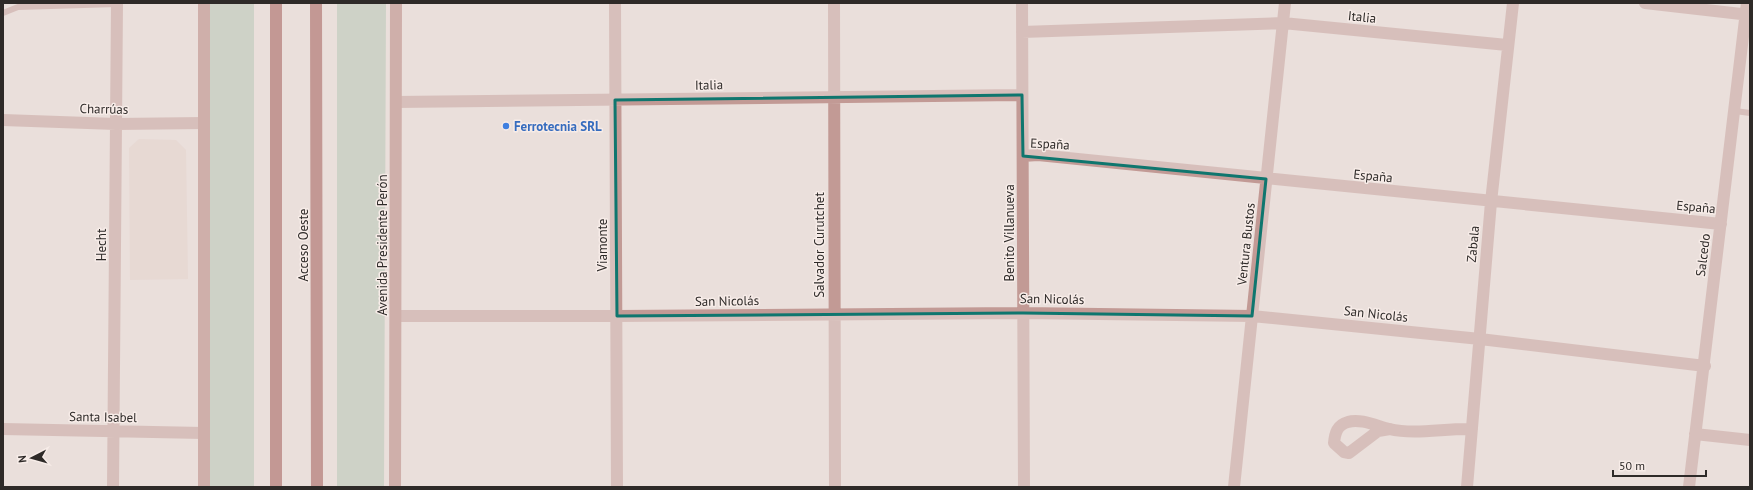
<svg xmlns="http://www.w3.org/2000/svg" width="1753" height="490" font-family="'PT Sans',sans-serif">
	<style>
		.built { fill: #e4d2cb }
		.green { fill: #adc4af }
		.lines { fill: none; stroke-linecap: round; stroke-linejoin: round }
		.lane { stroke: #c29a95; stroke-width: 6 }
		.street { stroke: #c29a95; stroke-width: 12 }
		.secondary { stroke: #b07670; stroke-width: 12 }
		.highway { stroke: #94443f; stroke-width: 12 }
		.marked { fill: none; stroke: #0f766e; stroke-width: 3; stroke-linejoin: round }
		.shop-dot { fill: #3f7fe0; stroke: #f7ece8; stroke-width: 1.5 }
		.labels { text-anchor: middle; dominant-baseline: central; stroke-width: 3; stroke-linejoin: round; paint-order: stroke }
		.street-label { font-size: 13px; fill: #2e2a28; stroke: #f7ece8 }
		.shop-label { font-size: 13px; font-weight: bold; fill: #366cbe; stroke: #f7ece8; text-anchor: start }
	</style>
	<rect width="100%" height="100%" fill="#eadfdb"/>
	<path class="built" d="M139,139L176,140L186,150L188,279L130,280L129,148Z"/>
	<path class="green" d="M209,3H254V487H209Z
		M337,3H386L384,487H337Z"/>
	<g class="lines">
		<path class="lane" d="M3,13L18,7L117,4
			M1735,111L1750,113"/>
		<path class="street" d="M615,3L617,487
			M834,3L835,487
			M1022,3L1024,487
			M1645,3L1750,15
			M1022,32L1283,23L1507,45
			M396,102L1022,95
			M3,120L116,124L204,123
			M1023,156L1038,155L1721,224
			M396,316H617L1023,313L1252,316L1480,339L1705,366
			M3,429L203,433
			M1390,429L1378,431L1349,453L1344,452L1334,443C1335,433 1337,425 1348,422C1360,418 1377,426 1389,429C1416,435 1445,428 1472,429
			M1695,434L1750,440
			M113,487L117,3
			M1234,487L1285,3
			M1467,487L1491,202L1513,3
			M1689,487L1747,3"/>
		<path class="secondary" d="M204,487V3
			M395,487L396,3"/>
		<path class="highway" d="M316,3L317,487
			M276,487V3"/>
	</g>
	<path d="M0 0H1753V490H0ZM1022,95L1023,156L1266,179L1252,316L1023,313L617,316L615,100Z" fill="#eadfdb" fill-opacity=".55" fill-rule="evenodd"/>
	<path class="marked" d="M1022,95L1023,156L1266,179L1252,316L1023,313L617,316L615,100Z"/>
	<circle class="shop-dot" cx="506" cy="126" r="4"/>
	<g class="labels">
		<g class="street-label">
			<text transform="translate(1362 17) rotate(6)">Italia</text>
			<text transform="translate(709 85) rotate(-1)">Italia</text>
			<text transform="translate(104 109) rotate(1)">Charrúas</text>
			<text transform="translate(1050 144) rotate(3)">España</text>
			<text transform="translate(1373 176) rotate(6)">España</text>
			<text transform="translate(1696 207) rotate(5)">España</text>
			<text transform="translate(1009 233) rotate(-90)">Benito Villanueva</text>
			<text transform="translate(1246 244) rotate(-84)">Ventura Bustos</text>
			<text transform="translate(1473 244) rotate(-85)">Zabala</text>
			<text transform="translate(101 245) rotate(-90)">Hecht</text>
			<text transform="translate(303 245) rotate(-90)">Acceso Oeste</text>
			<text transform="translate(382 245) rotate(-90)">Avenida Presidente Perón</text>
			<text transform="translate(602 245) rotate(-90)">Viamonte</text>
			<text transform="translate(819 245) rotate(-90)">Salvador Curutchet</text>
			<text transform="translate(1703 255) rotate(-83)">Salcedo</text>
			<text transform="translate(1052 299) rotate(1)">San Nicolás</text>
			<text transform="translate(727 301) rotate(-1)">San Nicolás</text>
			<text transform="translate(1376 314) rotate(6)">San Nicolás</text>
			<text transform="translate(103 417) rotate(1)">Santa Isabel</text>
		</g>
		<g class="shop-label">
			<text x="514" y="126">Ferrotecnia SRL</text>
		</g>
	</g>
	<rect width="1753" height="490" fill="none" stroke="#2e2a28" stroke-width="8"/>
	<g transform="translate(32 458) rotate(264)" stroke="#f7ece8" stroke-width="3" paint-order="stroke">
	<path d="M0-3L7 15L0 10L-7 15Z" fill="#2e2a28"/>
	<text y="-6" font-size="11" font-weight="bold" text-anchor="middle" fill="#2e2a28">N</text>
	</g>
	<path d="M1613 470v6h93v-6" fill="none" stroke="#2e2a28" stroke-width="2"/>
	<text x="1619" y="470" font-size="12" fill="#2e2a28" stroke="#f7ece8" stroke-width="3" paint-order="stroke">50 m</text>
</svg>
